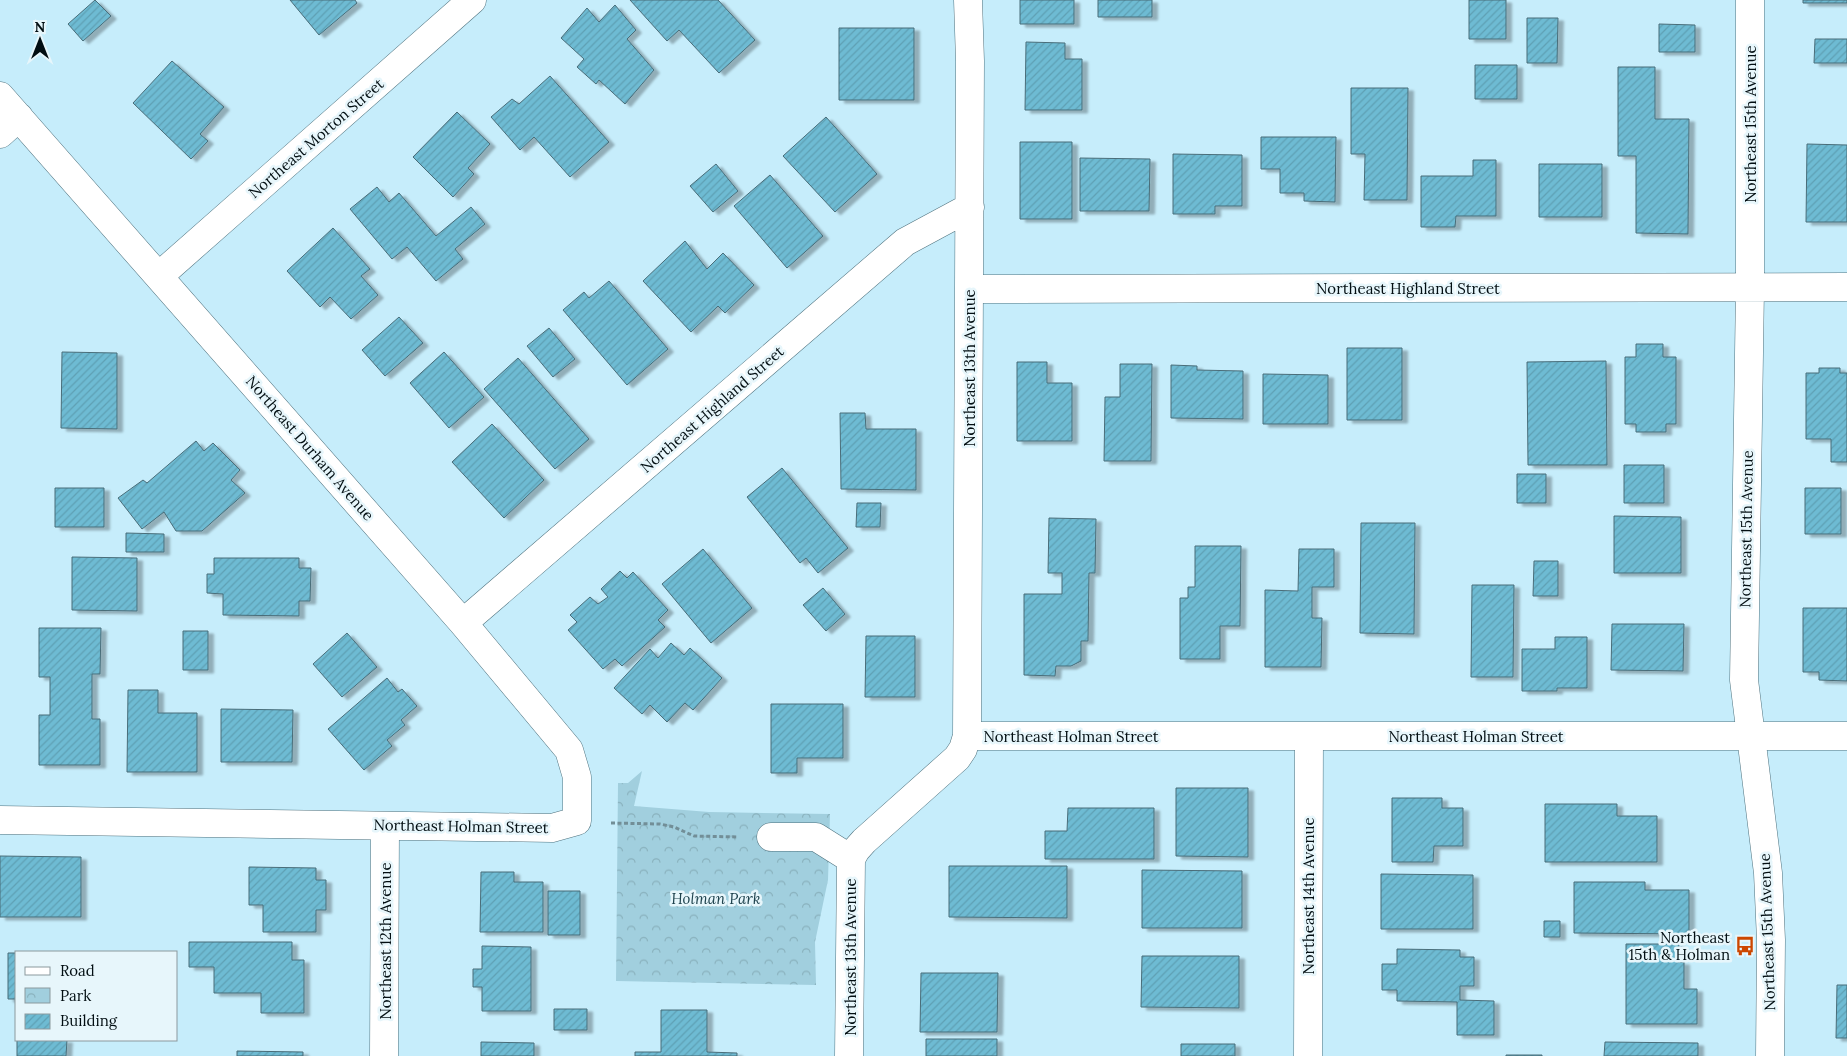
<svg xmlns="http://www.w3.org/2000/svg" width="1847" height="1056" font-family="Lora,serif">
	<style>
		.park { fill: url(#park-crowns) }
		.building { fill: url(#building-hatch); stroke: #496d79; filter: url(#shadow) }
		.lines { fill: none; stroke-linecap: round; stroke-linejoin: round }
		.minor-casing { stroke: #4f727e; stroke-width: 29 }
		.path { stroke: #728e97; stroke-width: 3; stroke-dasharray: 4 2.5; stroke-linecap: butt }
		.minor { stroke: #fff; stroke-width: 28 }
		.labels { text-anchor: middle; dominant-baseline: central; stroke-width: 5; stroke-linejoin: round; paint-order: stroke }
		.street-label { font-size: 15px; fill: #020e12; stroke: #e7f6fb }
		.park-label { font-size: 15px; font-style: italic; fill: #1e424d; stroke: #e7f6fb }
		.poi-label { font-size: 15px; fill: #020e12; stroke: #e7f6fb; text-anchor: end }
	</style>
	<defs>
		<pattern id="park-crowns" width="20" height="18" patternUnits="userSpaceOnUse" patternTransform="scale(1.25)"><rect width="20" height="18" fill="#a1cfde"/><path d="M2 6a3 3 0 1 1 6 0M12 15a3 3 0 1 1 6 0" fill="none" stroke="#89b1bd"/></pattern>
		<pattern id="building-hatch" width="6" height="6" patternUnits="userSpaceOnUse" patternTransform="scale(1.25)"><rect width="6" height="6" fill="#6ebbd3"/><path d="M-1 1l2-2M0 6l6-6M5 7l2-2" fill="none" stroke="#5ea0b4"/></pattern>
		<filter id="shadow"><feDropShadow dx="5.5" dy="3" stdDeviation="1" flood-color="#0004"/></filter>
	</defs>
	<rect width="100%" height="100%" fill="#c6edfb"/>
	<path class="park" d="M642,771L634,806L709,812L830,814L828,880L815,942L816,985L616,981L618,783H628Z"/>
	<path class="building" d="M95,0L111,16L83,41L68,24Z
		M290,0H355L357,3L319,35Z
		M630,0H718L755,40L719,73L679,30L667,41Z
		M1020,0H1074V24H1020Z
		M1098,0H1152V17H1098Z
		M1469,0H1506V39H1469Z
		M1803,0H1847V3H1803Z
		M615,5L636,30L627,39L654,70L625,104L599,80L596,84L577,67L584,59L561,38L587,8L599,22Z
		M1527,18H1558L1557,63H1527Z
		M1659,24L1695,25V52H1659Z
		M839,28H914V100H839Z
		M1815,39H1847V63H1814Z
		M1026,42L1065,43V59H1082V110H1025Z
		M172,61L224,107L200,134L208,141L191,159L133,103Z
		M1475,65H1517V99H1475Z
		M1618,67H1655V119H1689L1688,234L1636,233V156H1618Z
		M550,76L609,142L570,177L534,137L520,150L491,117L512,99L519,104Z
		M1351,88H1408L1407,200H1364L1365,154H1351Z
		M457,112L490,144L468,168L474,174L453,197L413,157Z
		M826,117L877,174L835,212L783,156Z
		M1261,137H1336L1335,202L1304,201V193H1280V169H1261Z
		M1020,142H1072V219H1020Z
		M1807,144L1847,145V222H1806Z
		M1173,154L1242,155V206H1215V214H1173Z
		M1080,158L1150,159L1149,211H1080Z
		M1473,160H1496V216H1456L1455,227H1421V176H1473Z
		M716,164L738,191L713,212L690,186Z
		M1539,164H1602V217H1539Z
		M770,175L823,236L787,268L734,206Z
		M377,187L389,202L399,193L436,236L471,207L485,224L455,249L463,259L436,281L407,247L392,259L350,209Z
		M333,228L370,269L361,276L378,295L351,319L330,297L320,307L287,271Z
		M685,241L707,269L723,253L754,285L725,313L718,306L691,332L643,281Z
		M609,281L668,349L627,385L563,310L584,292L589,298Z
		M399,317L423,343L385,376L362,350Z
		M549,328L575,359L553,377L527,346Z
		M1636,344H1663V357H1676V424H1666V432H1636V424H1625V357H1636Z
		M1347,348H1402V420H1347Z
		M62,352L117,353V429L61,428Z
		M444,352L484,397L449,428L410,383Z
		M518,358L589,439L555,469L484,389Z
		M1606,361L1607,465H1528L1527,362Z
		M1017,362H1047V383H1072V441H1017Z
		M1120,364H1152L1151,461H1104L1105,397H1120Z
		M1171,365L1197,366V370L1243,371V419L1171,418Z
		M1819,368H1840V373H1847V462H1831V439H1806V373H1819Z
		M1263,374L1328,375V424H1263Z
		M840,413H865L866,429H916V490L841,489Z
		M492,424L544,480L504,518L452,462Z
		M196,441L204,451L213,443L240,470L231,480L245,493L202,531H176L164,512L142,529L118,498L143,480L147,483Z
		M1624,465H1664V503H1624Z
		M782,468L848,548L818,573L806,558L800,563L747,497Z
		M1517,474H1546V503H1517Z
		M55,488H104V527H55Z
		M1805,488H1841V534H1805Z
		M857,503H881L880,527H856Z
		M1614,516L1681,517V573H1614Z
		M1049,518L1096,519L1095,573H1089L1088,641H1081V661L1071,666H1056L1055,676L1024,675V594H1062V573H1048Z
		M1361,523H1415L1414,634L1360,633Z
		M126,533L164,534V552H126Z
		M1195,546H1241L1240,626H1220V659H1180V598H1188V587H1195Z
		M703,549L752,608L711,643L662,584Z
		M1299,549H1334V587H1312V618H1322L1321,667H1265V590L1298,591Z
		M72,557L137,558V611L72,610Z
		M214,558H299V568H311L310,601H299V616L223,615V594L207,593V574H214Z
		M1534,561H1558V596H1533Z
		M620,571L627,578L633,572L668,610L658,620L665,627L622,666L615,659L603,669L568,630L577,622L570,615L590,597L598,604L608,597L601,589Z
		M1472,585H1514L1513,677H1471Z
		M823,588L845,614L826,631L803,605Z
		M1803,608H1847V681L1819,680V672H1803Z
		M1612,624H1684L1683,671L1611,670Z
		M39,628H101L100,674H92V719H100V765H39V715H50V677H39Z
		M183,631H208V670H183Z
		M347,633L377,667L342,697L313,664Z
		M866,636H915V697H865Z
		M1555,637H1587V688H1557V691H1522V649H1555Z
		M671,643L684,655L690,648L722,678L693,710L685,703L667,722L650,705L642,714L614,688L650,649L658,658Z
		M387,678L398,692L402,689L417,706L401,720L405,725L387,740L392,746L364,770L328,729Z
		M128,690H158V713H197V772H127Z
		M771,704H843V758H797V773H771Z
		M221,709L293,710L292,762H221Z
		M1176,788H1248V857L1176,856Z
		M1392,798H1442V808H1463V846H1434L1433,862H1392Z
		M1545,804H1617V816H1657V862H1545Z
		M1068,808H1154V859H1045V831H1067Z
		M0,856L81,857V917H0Z
		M949,866H1067V918L949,917Z
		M249,867L316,868V880H326V910H316V932H263V905H249Z
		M1142,870L1242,871V928H1142Z
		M481,872H514V882H543V932H480Z
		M1381,874L1473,875V929H1381Z
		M1574,882H1645V890H1689V934L1574,933Z
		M548,891H580V935H548Z
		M1544,921H1560V937H1544Z
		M189,942H292V960H304V1013H261V993H214V967H189Z
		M1626,944H1679L1678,962H1684V989H1697V1024H1626Z
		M482,946L531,947V1011H482V987H473V969H482Z
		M1397,949L1460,950V957H1474V986H1460V1000L1494,1001V1035H1457V1002L1397,1001V990H1382V964H1397Z
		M8,953H16V999H8Z
		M1142,956H1239V1008L1141,1007Z
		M921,973H998L997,1032H920Z
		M1837,985H1847V1038H1836Z
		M554,1009H587V1030H554Z
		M661,1010H707V1052L737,1053V1056H635V1052H661Z
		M926,1039H997V1056H926Z
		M17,1040H67L66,1056H17Z
		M481,1042L534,1043V1056H481Z
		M1605,1042L1698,1043V1056H1604Z
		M1181,1044H1235V1056H1181Z
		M237,1051L303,1052V1056H237Z
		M1506,1055H1542V1056H1506Z"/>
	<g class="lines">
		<defs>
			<path id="minor" d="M1750,0V288L1744,680L1768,873L1771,940L1770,1056
				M0,96L463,623L569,750L577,777V821L552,828L0,820
				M0,134L19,117
				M159,276L472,0
				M969,289L1847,287
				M463,623L905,242L970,207
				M967,736L970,61L968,0
				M771,837H816L851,859
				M384,1056L385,826
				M849,1056L851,859L856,850L864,841L957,758L963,749L967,736H1847
				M1308,1056L1309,736"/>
		</defs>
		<use href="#minor" class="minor-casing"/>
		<path class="path" d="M611,823L660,824L674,827L694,836L738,837"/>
		<use href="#minor" class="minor"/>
	</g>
	<defs>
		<symbol id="bus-bare" viewBox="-9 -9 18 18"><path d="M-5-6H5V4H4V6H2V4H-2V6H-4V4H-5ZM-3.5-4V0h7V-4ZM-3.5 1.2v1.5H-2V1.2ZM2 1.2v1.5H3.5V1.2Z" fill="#cc4700" stroke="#e7f6fb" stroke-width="2.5" paint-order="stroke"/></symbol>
	</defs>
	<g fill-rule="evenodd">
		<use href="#bus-bare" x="1731" y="932" width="28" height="28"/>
	</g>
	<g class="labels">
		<g class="street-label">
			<text transform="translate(1750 124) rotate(-90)">Northeast 15th Avenue</text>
			<text transform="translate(316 138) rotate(-41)">Northeast Morton Street</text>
			<text x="1408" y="288">Northeast Highland Street</text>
			<text transform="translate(969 368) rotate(-90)">Northeast 13th Avenue</text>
			<text transform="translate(712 409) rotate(-41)">Northeast Highland Street</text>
			<text transform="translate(310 448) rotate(49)">Northeast Durham Avenue</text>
			<text transform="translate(1746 529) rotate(-89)">Northeast 15th Avenue</text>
			<text x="1071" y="736">Northeast Holman Street</text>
			<text x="1476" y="736">Northeast Holman Street</text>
			<text transform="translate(461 826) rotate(1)">Northeast Holman Street</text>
			<text transform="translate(1308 896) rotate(-90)">Northeast 14th Avenue</text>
			<text transform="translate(1767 932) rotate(-92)">Northeast 15th Avenue</text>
			<text transform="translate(385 941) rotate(-90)">Northeast 12th Avenue</text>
			<text transform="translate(850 957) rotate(-90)">Northeast 13th Avenue</text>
		</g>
		<g class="park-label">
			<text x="716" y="898">Holman Park</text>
		</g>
		<g class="poi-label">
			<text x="1730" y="937">Northeast<tspan x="1730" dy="17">15th &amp; Holman</tspan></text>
		</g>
	</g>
	<rect x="15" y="951" width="162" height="90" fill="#e7f6fb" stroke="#8b999e"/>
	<rect x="25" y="967" width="25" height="8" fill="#ffffff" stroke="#8b999e"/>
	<text x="60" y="976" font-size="15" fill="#020e12">Road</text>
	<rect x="25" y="988" width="25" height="15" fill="url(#park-crowns)" stroke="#8b999e"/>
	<text x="60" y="1001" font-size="15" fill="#020e12">Park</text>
	<rect x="25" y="1014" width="25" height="15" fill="url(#building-hatch)" stroke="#8b999e"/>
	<text x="60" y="1026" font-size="15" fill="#020e12">Building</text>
	<g transform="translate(40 40)" stroke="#e7f6fb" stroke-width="4" paint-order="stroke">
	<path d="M0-4L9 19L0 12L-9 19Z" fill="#020e12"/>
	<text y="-8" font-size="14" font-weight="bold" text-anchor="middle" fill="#020e12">N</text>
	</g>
</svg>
